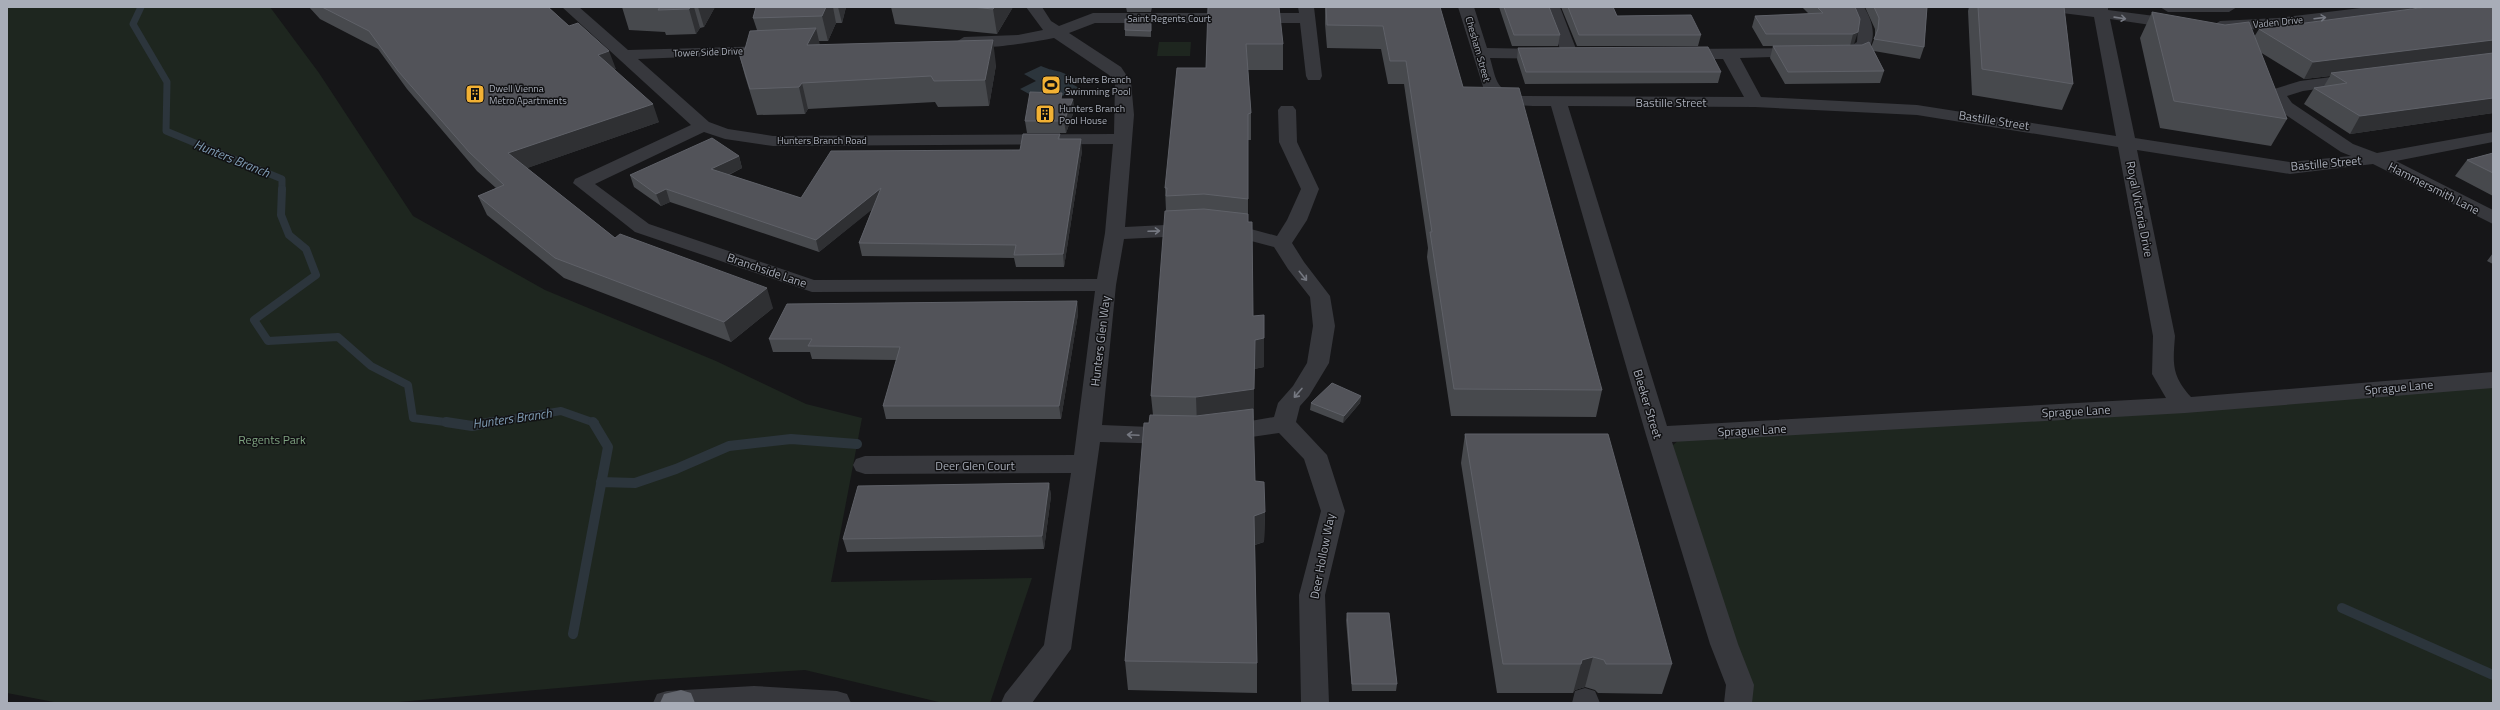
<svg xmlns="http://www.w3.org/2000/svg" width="2500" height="710" font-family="'Titillium Web',sans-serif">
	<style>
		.green { fill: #1e261f }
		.water { fill: #2c353c }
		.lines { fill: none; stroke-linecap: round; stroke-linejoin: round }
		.stream-far2 { stroke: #2c353c; stroke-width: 7 }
		.stream-far1 { stroke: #2c353c; stroke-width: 8 }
		.stream { stroke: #2c353c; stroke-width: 10 }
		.minor { fill: #37383d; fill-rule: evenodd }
		.highway { fill: #63666e; fill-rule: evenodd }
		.wall { fill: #47494d }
		.shaded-wall { fill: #2f3033 }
		.building { fill: #525359; stroke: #5f6168 }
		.oneway { stroke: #757881 }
		.labels { text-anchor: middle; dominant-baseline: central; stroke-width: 3; stroke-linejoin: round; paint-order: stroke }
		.far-street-label { font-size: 10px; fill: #a8adb8; stroke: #111113 }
		.far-poi-label { font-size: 10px; fill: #a8adb8; stroke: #111113; text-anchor: start }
		.street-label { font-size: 12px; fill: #a8adb8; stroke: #111113 }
		.park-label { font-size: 12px; fill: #7fa381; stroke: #111113 }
		.water-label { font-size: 13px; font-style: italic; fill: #7f9bb3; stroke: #111113 }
	</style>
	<rect width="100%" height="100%" fill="#161618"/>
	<path class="green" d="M7,7H270L319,73L413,216L545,290L716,361L806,404L862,418L831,582L1032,578L990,703H943L805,670L649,680L387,703H59L7,693Z
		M1159,42H1191L1190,56H1157Z
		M2493,384V703H1741L1667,450L1685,435Z"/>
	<path class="water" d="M1041,66C1054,72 1058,69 1071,77L1067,81L1079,88C1052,101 1048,105 1020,89L1036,81L1024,74Z"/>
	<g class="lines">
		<path class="stream-far2" d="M141,7L133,24L167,82L166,131L282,179V190"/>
		<path class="stream-far1" d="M282,189L281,215L289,235L306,249L316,275L254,320L268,341L338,337L371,366L408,385L413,418L453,423
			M487,423L561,411L595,423"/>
		<path class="stream" d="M446,422L472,426L493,422
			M601,482L635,483L676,469L729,446L791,439L857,444
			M2342,608L2493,675
			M573,634L608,447L593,422"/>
		<path class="minor" d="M562,7H579L628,50L773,46L775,49L773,52L767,54L638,59L709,122L728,129L773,136L1114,134L1115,82L1109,75L1054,38C1038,41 965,55 956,42L964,37L1018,35L1043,30L1026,7H1042L1051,21L1059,26L1093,13H1299L1298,7H1314L1322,76L1320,80H1308L1306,76L1300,23H1095L1069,33L1121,67L1131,82L1134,115L1125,227L1205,223L1236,225L1277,236L1287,220L1301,189L1279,142L1278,110L1281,106H1293L1296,110L1297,142L1319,189L1307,220L1292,243L1304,262L1330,296L1335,326L1329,363L1309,396L1300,406L1296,422L1327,455L1345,511L1325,595L1329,703H1301L1299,595L1321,511L1304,459L1279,433L1224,441L1216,439L1212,433L1216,427L1274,417L1278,403L1293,386L1307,363L1313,326L1310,297L1288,269L1274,247L1236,237L1205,235L1124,239L1116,285L1102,425L1174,428L1182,430L1186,436L1182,442L1174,444L1100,442L1071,649L1032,703H1001L1005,694L1044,645L1071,473L865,474L856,471L853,465L856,459L865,456L1074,455L1095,291L812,292L635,232L573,183L575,179L691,125ZM704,132L725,139L773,146L1113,144L1105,233L1097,279L814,280L649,224L595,184Z
			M1458,7H1474L1487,48L1548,49L1556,54L1548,59L1490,58C1496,78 1495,90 1518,96L1744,97L1723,59H1682L1674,54L1682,49L1802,48L1810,53L1808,56L1740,58L1761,97L1917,105L2116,136L2094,17L2054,12L2046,7H2108V10L2178,19L2186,24L2184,27L2178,29L2110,19L2135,138L2290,162L2351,156L2341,152L2280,111L2268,94L2271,90L2300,81L2355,74L2361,75L2363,79L2361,83L2303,91L2287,96L2292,103L2353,144L2377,153L2493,132V142L2396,161L2493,210V224L2373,164L2290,174L2137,150L2175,336C2173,363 2171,375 2191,397L2493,372V388L2185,413L1672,442L1738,644L1754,685L1752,703H1724L1726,685L1710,644L1646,435L1551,106C1527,106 1505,107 1485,93ZM1568,106L1755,107L1917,115L2118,147L2153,336L2152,374L2166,398L1667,426Z
			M1544,7H1560L1578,54L1576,57H1564L1562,54Z
			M1848,7H1864C1883,37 1871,66 1832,56L1830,53L1832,50L1849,47L1857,42L1858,27Z
			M2160,7H2237L2229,12H2168Z
			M2369,7H2414L2406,12L2278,28L2220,31L2212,26L2220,21L2278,18Z
			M754,686L837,691L847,694L851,703H653L657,694L667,691Z
			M1585,688L1595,691L1600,703H1572L1575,691Z"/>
		<path class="highway" d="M681,690L691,693L695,703H660L664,694Z"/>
	</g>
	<path class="wall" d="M309,7H548L616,69H614L659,122L527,168L615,238L773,308L731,342L564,278L487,215L478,196L496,188L477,171L407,89L378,49L320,19Z
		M622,7H715L704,27L700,28L696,34L666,35L665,32L629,30Z
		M756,7H846L842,23H836L828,41H819V45L996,65L989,106L938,107L935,102L808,109L805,114L757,115L745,76L738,50L745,49L757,30L753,18Z
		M891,7H1013L997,34L895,24Z
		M1126,7H1152L1151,12H1127Z
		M1208,7L1283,44V70H1248L1251,113V140H1248V222L1253,316L1264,367L1254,369L1253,418L1255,481L1265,512L1264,542L1255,545L1257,663V693L1128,690L1125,661L1149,423L1153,415L1151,396L1166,211L1165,188L1206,68Z
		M1325,7H1440L1463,87L1602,390L1596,417L1451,416L1427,257L1428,248L1404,84H1388L1381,49L1327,48L1325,24Z
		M1499,7H1549L1560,35L1558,46H1512Z
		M1561,7H1613L1617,16L1701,35L1698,46H1577Z
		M1802,7H1855L1854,44L1851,45L1871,47L1875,37V29L1865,7H1927L1924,47L1920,59L1874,51L1884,71L1880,83L1785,84L1770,58L1773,46H1826H1763L1752,27L1755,16L1809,14Z
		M1969,7H2064L2073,84L2062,110L1972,95L1968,11Z
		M2493,7V113L2350,134L2304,104L2314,88L2324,86L2330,76L2304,79L2260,52L2287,119L2271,146L2160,128L2140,38L2152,12L2254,37L2259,29Z
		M1151,24V37L1125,36V30Z
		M1518,48L1721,72L1718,83L1525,84L1517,59Z
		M1063,99H1073L1074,111L1066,133H1027L1025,121Z
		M1060,134V139L1082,151L1064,267H1016L1014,258L862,256L859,243L872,209L819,252L670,202L661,206L634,187L630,175L739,156L742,168L729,175L801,198L1020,150Z
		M2493,153V196L2455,176L2467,160Z
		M2493,253V264L2487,261Z
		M1077,301L1078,314L1061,419H886L883,406L897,360L812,359L810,352H773L769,339Z
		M1361,396L1360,403L1343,423L1310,410L1311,403Z
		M1465,434L1672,664L1662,694L1598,693L1595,690L1585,687L1575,690L1573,693H1497L1461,463Z
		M1049,483L1051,496L1044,549L847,552L843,539Z
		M1347,613L1397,684L1396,691H1352L1346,620Z"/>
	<path class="shaded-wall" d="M690,7H694L700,28L696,34L689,9Z
		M698,7H715L704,27Z
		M826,7H833L836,23L828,41L822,16Z
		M838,7H846L842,23Z
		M995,7H1013L997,34L993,9Z
		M816,28L822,54L807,45Z
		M1858,32L1854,44L1850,46L1853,34Z
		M993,40L996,65L989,106L985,80Z
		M2493,40V55L2331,73L2330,76L2304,79L2313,62Z
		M609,51L616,69L604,73L598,55Z
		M802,83L808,109L805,114L799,87Z
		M2493,98V113L2350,134L2360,116Z
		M1073,99L1074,111L1066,133L1064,121Z
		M653,104L659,122L516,172L508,153Z
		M1081,139L1082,151L1064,267L1063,254Z
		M739,156L742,168L715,181L711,169Z
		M881,188L884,200L819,252L816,240Z
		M666,189L670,202L661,206L656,194Z
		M767,288L773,308L731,342L724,322Z
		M1077,301L1078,314L1061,419L1059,406Z
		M1264,338V367L1254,369V418L1197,426L1196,397L1255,340Z
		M1361,396L1360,403L1343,423L1344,416Z
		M1049,483L1051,496L1044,549L1042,536Z
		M1265,512L1264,542L1254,545V516Z
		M1593,657L1585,687L1575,690L1573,693L1581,664L1582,660Z"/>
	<path class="building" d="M322,7H548L569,26L578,23L609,51L598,55L653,104L508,153L615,238L620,234L767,288L724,322L555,258L478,196L504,185L469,152L398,71L369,31Z
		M660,7H690L689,9L658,10Z
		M756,7H826L822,16L753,18Z
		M971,7H995L993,9Z
		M1208,7H1279L1283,44H1246L1251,113L1248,114V199L1204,194L1166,196L1167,188H1165L1177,68H1206Z
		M1326,7H1440L1463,87L1519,88L1602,390L1454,389L1430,232H1432L1406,61H1390L1383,26L1327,25Z
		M1504,7H1549L1560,35H1514Z
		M1568,7H1613L1617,16L1691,15L1701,35H1579Z
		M1817,7H1855L1860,19L1858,32L1853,34H1766L1755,16L1823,13Z
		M1874,7H1927L1924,47L1874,39L1878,29L1879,18Z
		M1978,7H2064L2073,84L1982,69Z
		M2427,7H2493V40L2313,62L2259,29Z
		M2152,12L2225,25L2249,22L2287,119L2174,101Z
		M1125,19H1151V31L1125,30Z
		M816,28L807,45L993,40L985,80L934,81L931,76L802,83L799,87L750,89L738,50L745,49L750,31Z
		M1869,42L1884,71L1788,72L1773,46L1862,45Z
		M1708,47L1721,72H1526L1518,48Z
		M2493,53V98L2360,116L2314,88L2347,83L2331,73Z
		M1030,92L1062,93L1061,99H1073L1064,121H1025Z
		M1023,134H1060L1058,139H1081L1063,254L1014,255L1016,245L859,243L881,188L816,240L666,189L656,194L630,175L712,138L739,156L711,169L801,198L831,151L1020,150Z
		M2493,153V173L2467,160Z
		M1204,209L1248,214V222H1252L1253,316L1264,315V338L1255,340L1254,389L1196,397L1151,396L1165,211Z
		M1077,301L1059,406H883L900,347L808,346L812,339H769L787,304Z
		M1332,383L1361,396L1344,416L1311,403Z
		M1253,409L1255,481L1264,482L1265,512L1254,516L1257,663L1125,661L1144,423H1149L1150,415L1196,416Z
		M1465,434H1608L1672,664H1606L1604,660L1593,657L1582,660L1581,664H1503Z
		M1049,483L1042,536L843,539L858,486Z
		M1347,613H1389L1397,684H1352Z"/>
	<defs><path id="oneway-shaft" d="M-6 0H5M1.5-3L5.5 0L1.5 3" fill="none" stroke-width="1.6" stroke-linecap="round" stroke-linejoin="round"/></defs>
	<g class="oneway">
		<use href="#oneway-shaft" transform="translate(2120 18) rotate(8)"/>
		<use href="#oneway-shaft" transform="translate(2320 18) rotate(-7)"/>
		<use href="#oneway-shaft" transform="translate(1154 231) rotate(-2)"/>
		<use href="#oneway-shaft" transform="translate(1303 276) rotate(51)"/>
		<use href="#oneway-shaft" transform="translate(1298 393) rotate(131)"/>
		<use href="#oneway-shaft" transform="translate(1133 435) rotate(-177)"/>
	</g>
	<defs>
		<symbol id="stadium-square" viewBox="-11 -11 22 22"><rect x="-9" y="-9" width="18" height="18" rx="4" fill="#f2b134" stroke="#111113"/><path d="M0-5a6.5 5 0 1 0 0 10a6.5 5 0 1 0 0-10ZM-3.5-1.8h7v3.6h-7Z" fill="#111"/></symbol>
		<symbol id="building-square" viewBox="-11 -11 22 22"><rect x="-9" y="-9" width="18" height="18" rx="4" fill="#f2b134" stroke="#111113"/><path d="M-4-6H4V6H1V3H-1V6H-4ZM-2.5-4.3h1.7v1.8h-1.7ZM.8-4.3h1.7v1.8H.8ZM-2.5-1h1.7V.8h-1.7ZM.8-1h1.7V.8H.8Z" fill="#111"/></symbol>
	</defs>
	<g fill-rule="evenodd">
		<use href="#stadium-square" x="1040" y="74" width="22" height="22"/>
		<use href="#building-square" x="464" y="83" width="22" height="22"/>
		<use href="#building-square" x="1034" y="103" width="22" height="22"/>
	</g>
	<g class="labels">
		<g class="far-street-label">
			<text x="1169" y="18">Saint Regents Court</text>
			<text transform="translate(2278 22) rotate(-6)">Vaden Drive</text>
			<text transform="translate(1478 49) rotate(74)">Chesham Street</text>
			<text transform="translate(708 52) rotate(-2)">Tower Side Drive</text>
			<text x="822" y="140">Hunters Branch Road</text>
		</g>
		<g class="far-poi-label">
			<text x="1065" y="79">Hunters Branch<tspan x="1065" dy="12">Swimming Pool</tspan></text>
			<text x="489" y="88">Dwell Vienna<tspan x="489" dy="12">Metro Apartments</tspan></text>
			<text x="1059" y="108">Hunters Branch<tspan x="1059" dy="12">Pool House</tspan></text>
		</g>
		<g class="street-label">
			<text x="1671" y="102">Bastille Street</text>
			<text transform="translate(1994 120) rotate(9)">Bastille Street</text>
			<text transform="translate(2326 163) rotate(-5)">Bastille Street</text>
			<text transform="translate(2434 188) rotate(27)">Hammersmith Lane</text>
			<text transform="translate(2140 209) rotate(79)">Royal Victoria Drive</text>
			<text transform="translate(767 270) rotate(19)">Branchside Lane</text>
			<text transform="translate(1100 341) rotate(-83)">Hunters Glen Way</text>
			<text transform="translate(2399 387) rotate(-5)">Sprague Lane</text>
			<text transform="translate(1648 404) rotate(73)">Bleeker Street</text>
			<text transform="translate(2076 411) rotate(-3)">Sprague Lane</text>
			<text transform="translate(1752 430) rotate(-3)">Sprague Lane</text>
			<text x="975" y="465">Deer Glen Court</text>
			<text transform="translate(1322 556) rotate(-79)">Deer Hollow Way</text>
		</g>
		<g class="park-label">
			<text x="272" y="439">Regents Park</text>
		</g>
		<g class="water-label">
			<text transform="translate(232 158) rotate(22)">Hunters Branch</text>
			<text transform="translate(512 418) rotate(-8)">Hunters Branch</text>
		</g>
	</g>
	<rect width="2500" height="710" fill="none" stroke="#a8adb8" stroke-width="16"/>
</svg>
